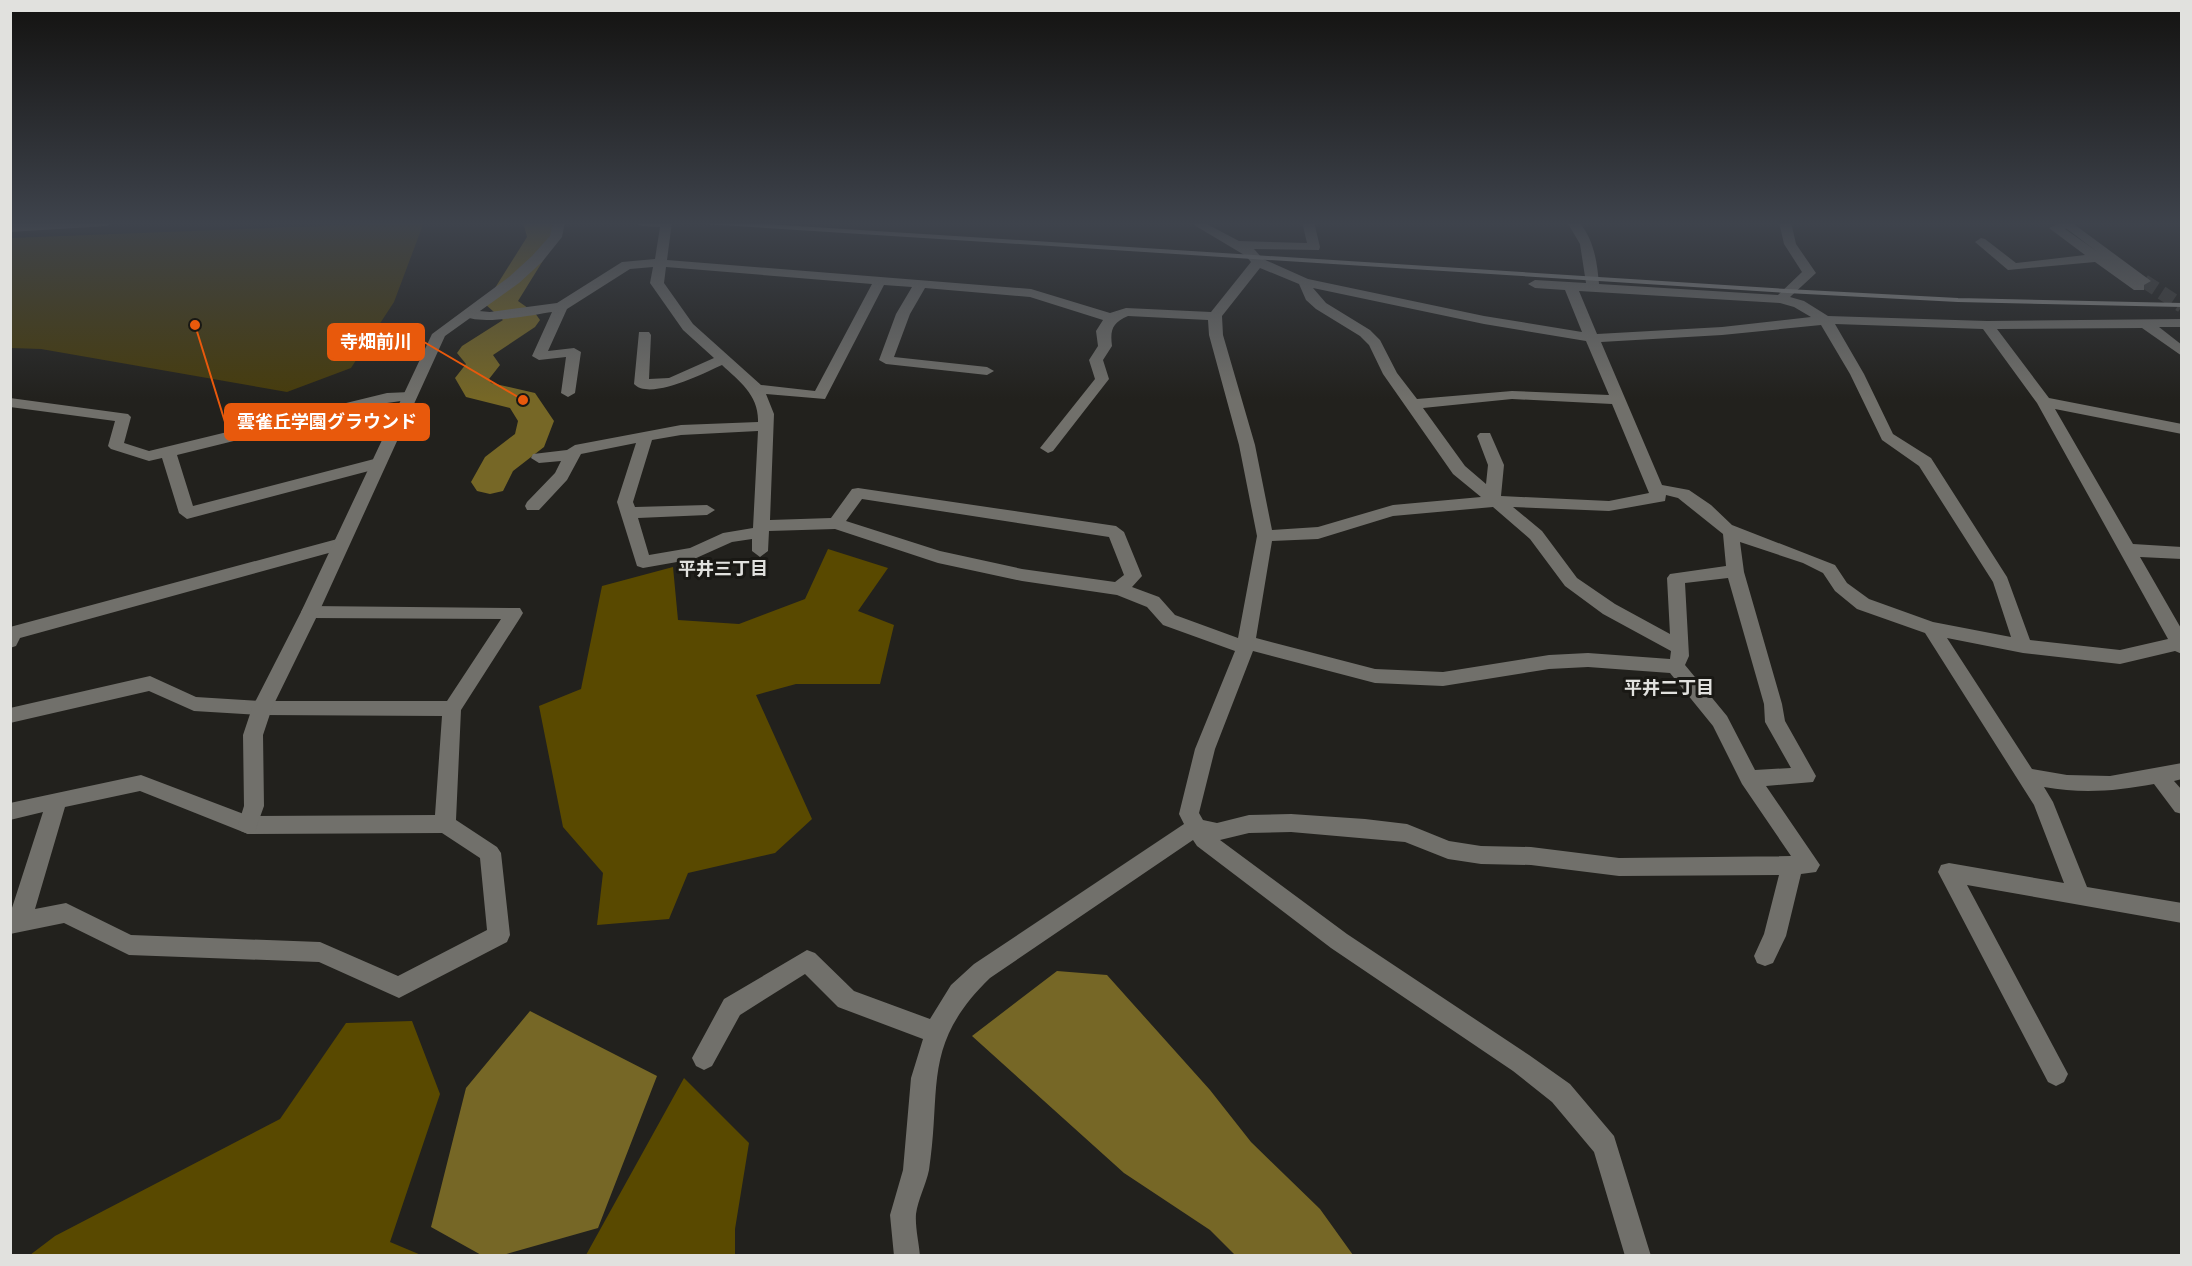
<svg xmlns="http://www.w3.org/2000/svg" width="2192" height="1266" font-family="'Archivo Narrow','Noto Sans JP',sans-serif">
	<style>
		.green { fill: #473c0c }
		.forest { fill: #594900 }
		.water { fill: #766726 }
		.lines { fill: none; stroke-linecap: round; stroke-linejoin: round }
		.river { fill: #766726; fill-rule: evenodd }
		.secondary-tunnel { stroke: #3f3e3a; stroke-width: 14; stroke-dasharray: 14 7; stroke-linecap: butt }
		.street { fill: #71706b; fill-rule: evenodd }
		.secondary { fill: #71706b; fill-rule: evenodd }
		.rail { stroke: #90908c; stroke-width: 4 }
		.labels { text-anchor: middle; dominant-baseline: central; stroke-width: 6; stroke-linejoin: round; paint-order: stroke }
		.neighbourhood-label { font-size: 18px; font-weight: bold; fill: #e1e1de; stroke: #191814 }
		.leader { fill: none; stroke: #e8590c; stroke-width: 2 }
		.callout-dot { fill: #e8590c; stroke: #191814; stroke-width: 2 }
		.callout { fill: #e8590c; stroke: #e8590c; stroke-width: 2 }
		.callout-label { font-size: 18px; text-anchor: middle; font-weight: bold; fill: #fff }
	</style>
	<rect width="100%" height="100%" fill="#22211d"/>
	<path class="green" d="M424,222L394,302L351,368L287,392L41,349L11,348V238Z"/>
	<path class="forest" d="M828,549L888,568L858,611L894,625L880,684H796L756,695L812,819L775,853L688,873L669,919L597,925L603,873L563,827L539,706L581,689L602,586L673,567L678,620L739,624L805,599Z
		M412,1021L440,1094L390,1242L421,1255H30L55,1236L280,1119L346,1023Z
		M684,1078L749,1143L735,1229V1255H586Z"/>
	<path class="water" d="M1057,971L1107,975L1210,1090L1251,1142L1320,1209L1353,1255H1235L1210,1230L1124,1173L972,1036Z
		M530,1011L657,1076L598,1228L503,1255L483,1256L431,1227L466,1088Z"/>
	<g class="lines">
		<path class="river" d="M523,222H551L557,238L518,301L535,313L540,320L535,327L493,355L500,365L489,379L491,383L535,393L554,421L544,447L513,471L503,491L490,494L477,491L471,482L485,457L515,434L518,421L510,408L466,397L455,378L466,364L457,353L462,346L503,320L485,304L527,237Z"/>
		<path class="secondary-tunnel" d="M2144,281L2182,306"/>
		<path class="street" d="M54,222H113L107,226L10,232V224Z
			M635,222H672L667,260L1031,289L1110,313L1126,308L1211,312L1251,262L1246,256L1189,222H1203L1239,241L1307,243L1302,222H1314L1320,247L1319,250L1254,249L1263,259L1308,279L1484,316L1582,332L1565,290L1535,288L1528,284L1535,280L1586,283L1580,244L1567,222H1579C1594,240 1597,261 1599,284L1778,295L1802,272L1784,244L1779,222H1791L1796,244L1816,273L1790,297L1804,301L1828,316L1987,321L2182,319V327H2159L2182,345V356L2142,328L1997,329L2049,398L2182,424V434L2055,409L2133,544L2182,547V559L2140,557L2182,630V654L2175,651L2120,664L2023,653L1947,638L2032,769L2067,775L2110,776L2182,763V779L2174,781L2182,790V814L2175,812L2154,784C2116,791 2083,794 2044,787L2053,802L2087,887L2182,903V923L1967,885L2068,1074L2064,1082L2056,1086L2048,1082L1938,872L1941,865L1949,863L2064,883L2034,805L1925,633L1857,609L1835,591L1823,573L1803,563L1740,542L1744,572L1782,704L1785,721L1816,776L1813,782L1766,786L1820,865L1816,872L1801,874L1786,936L1773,963L1765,966L1757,963L1754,956L1764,934L1779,875L1619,876L1531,865L1481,864L1448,859L1405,842L1291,832L1249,833L1220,840L1347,934L1529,1055L1570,1084L1614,1136L1651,1256H1625L1594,1152L1552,1102L1513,1071L1331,948L1197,846L1193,840L990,978C921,1045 942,1087 929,1170C926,1185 918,1199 916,1214C915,1227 919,1243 920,1256H894L890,1215L903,1170L911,1078L923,1039L838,1007L805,974L740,1015L712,1066L704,1070L696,1066L692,1058L724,999L807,950L815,953L854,991L930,1019L951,985L974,964L1184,824L1179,814L1195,749L1235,651L1163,625L1147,607L1117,595L1022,581L938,563L835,529L769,531L768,551L760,557L752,551V539L732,542L694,559L643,568L637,566L617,502L636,443L581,454L567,480L539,510H527L525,506L527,502L555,473L561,461L539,463L531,458L533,454L567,450L575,445L681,425L758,422C759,395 739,381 722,365C704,373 650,401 634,384L639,332H649L651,335L649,379L669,378L714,358L683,330L650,283L653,267L630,269L567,309L548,351L574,348L581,352L575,393L568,397L561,393L566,357L539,360L532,356L552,312C532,315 475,327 461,314L468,310L490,312L557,303L622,262L655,259L660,227L641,226ZM666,267L872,284L815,391L761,385L693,324L664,283ZM1260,268L1299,284L1306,300L1316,309L1360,336L1369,345L1383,374L1453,474L1481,497L1393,505L1318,527L1272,530L1255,445L1223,335L1222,316ZM884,285L912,287L896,314L879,360L886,364L987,375L994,371L987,367L894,357L910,314L925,288L1030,297L1103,320L1096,331L1098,346L1089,360L1095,379L1040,448L1048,453L1053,451L1109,379L1103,360L1112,346C1110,330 1112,323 1128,316L1208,320L1209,335L1239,445L1257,536L1238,638L1175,615L1159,597L1132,587L1142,576L1124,532L1116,526L858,488L852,489L831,518L770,520L774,414L766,394L825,399ZM1313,288L1484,324L1586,341L1609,395L1512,391L1417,399L1397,373L1380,340L1370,330L1326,303ZM1579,291L1780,303L1794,307L1811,317L1722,327L1597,334ZM1835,324L1983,329L2037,403L2168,639L2120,650L2030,640L2007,577L1931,458L1893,434L1864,374ZM1821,325L1850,374L1882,440L1919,466L1993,582L2011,637L1933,622L1869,599L1847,583L1835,565L1732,525L1711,505L1689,490L1662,485L1601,342L1722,335ZM1512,399L1612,404L1649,493L1609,501L1501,496L1504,465L1490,433H1480L1477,436L1488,465L1486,484L1465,466L1423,408ZM758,431L753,528L723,533L690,548L649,555L638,518L707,515L715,510L707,505L635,507L633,502L652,440L681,435ZM1666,495L1678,498L1723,534L1726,566L1670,574L1667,578L1670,634L1615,604L1577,578L1542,531L1513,507L1609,511L1665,501ZM862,499L1109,537L1124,575L1115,582L1022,569L940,551L846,521ZM1493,507L1530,539L1565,586L1603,614L1671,651L1670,659L1588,653L1549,655L1443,672L1375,669L1256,638L1272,541L1318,539L1393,516ZM1728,578L1764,704L1765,722L1791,768L1755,770L1727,716L1685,665L1689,656L1685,583ZM1253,651L1375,683L1443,686L1549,669L1588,667L1670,673L1713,726L1742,784L1791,856L1619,858L1531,847L1481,846L1449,841L1407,824L1365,819L1291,814L1249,815L1217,823L1203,820L1199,813L1215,749Z
			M2062,222H2072L2071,227L2065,229L2144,284V290H2134L2095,262L2008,270L1975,242L1981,238L1985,239L2016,263L2085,255L2049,228Z
			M410,392L415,393L417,396L415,399L387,403L177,455L193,506L378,458L386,463L384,467L187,519L179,513L162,458L149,461L111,449L108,446L115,421L10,407V398L128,414L131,417L124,443L149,451L387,393Z
			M341,538L349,544L347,548L20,638L16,646L10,648V627Z
			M310,606L520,608L523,613L520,618L461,710L456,820L497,847L501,853L510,935L507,942L399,998L319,962L129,955L64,923L10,934V914L43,812L10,820V803L141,775L249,816L435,815L442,716L262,715L194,711L149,691L10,723V708L150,676L196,697L262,701H447L501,619L310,618L304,617L301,612L304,607ZM140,791L248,834L442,833L480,858L487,930L398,976L320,942L131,935L66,903L35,909L65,807Z"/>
		<path class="secondary" d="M553,222H565L562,237L542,262L519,283L445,336L319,612L272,708L263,735L264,806L255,831L248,834L241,831L238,825L244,806L243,735L252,708L301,612L432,334L509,277L532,256L550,236Z
			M2058,222H2071L2151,281L2144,285L2139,284Z"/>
		<path class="rail" d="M705,222L1787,291L1958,300L2182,305
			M10,223L39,222"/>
	</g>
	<linearGradient id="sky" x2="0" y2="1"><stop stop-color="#131210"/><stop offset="0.56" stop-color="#3e434c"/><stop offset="1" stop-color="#3e434c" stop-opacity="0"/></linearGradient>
	<rect width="2192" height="399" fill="url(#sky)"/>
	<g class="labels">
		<g class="neighbourhood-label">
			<text x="723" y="568">平井三丁目</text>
			<text x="1669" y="687">平井二丁目</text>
		</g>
	</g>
	<path class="leader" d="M523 400L424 342M195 325L225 422"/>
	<g class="callout-dot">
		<circle cx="523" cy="400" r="6"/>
		<circle cx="195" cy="325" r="6"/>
	</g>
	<g class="callout">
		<rect x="328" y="324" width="96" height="36" rx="6"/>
		<rect x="225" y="404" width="204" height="36" rx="6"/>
	</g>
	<g class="callout-label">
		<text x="376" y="348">寺畑前川</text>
		<text x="327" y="428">雲雀丘学園グラウンド</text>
	</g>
	<rect width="2192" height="1266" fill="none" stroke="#e1e1de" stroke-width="24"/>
</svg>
